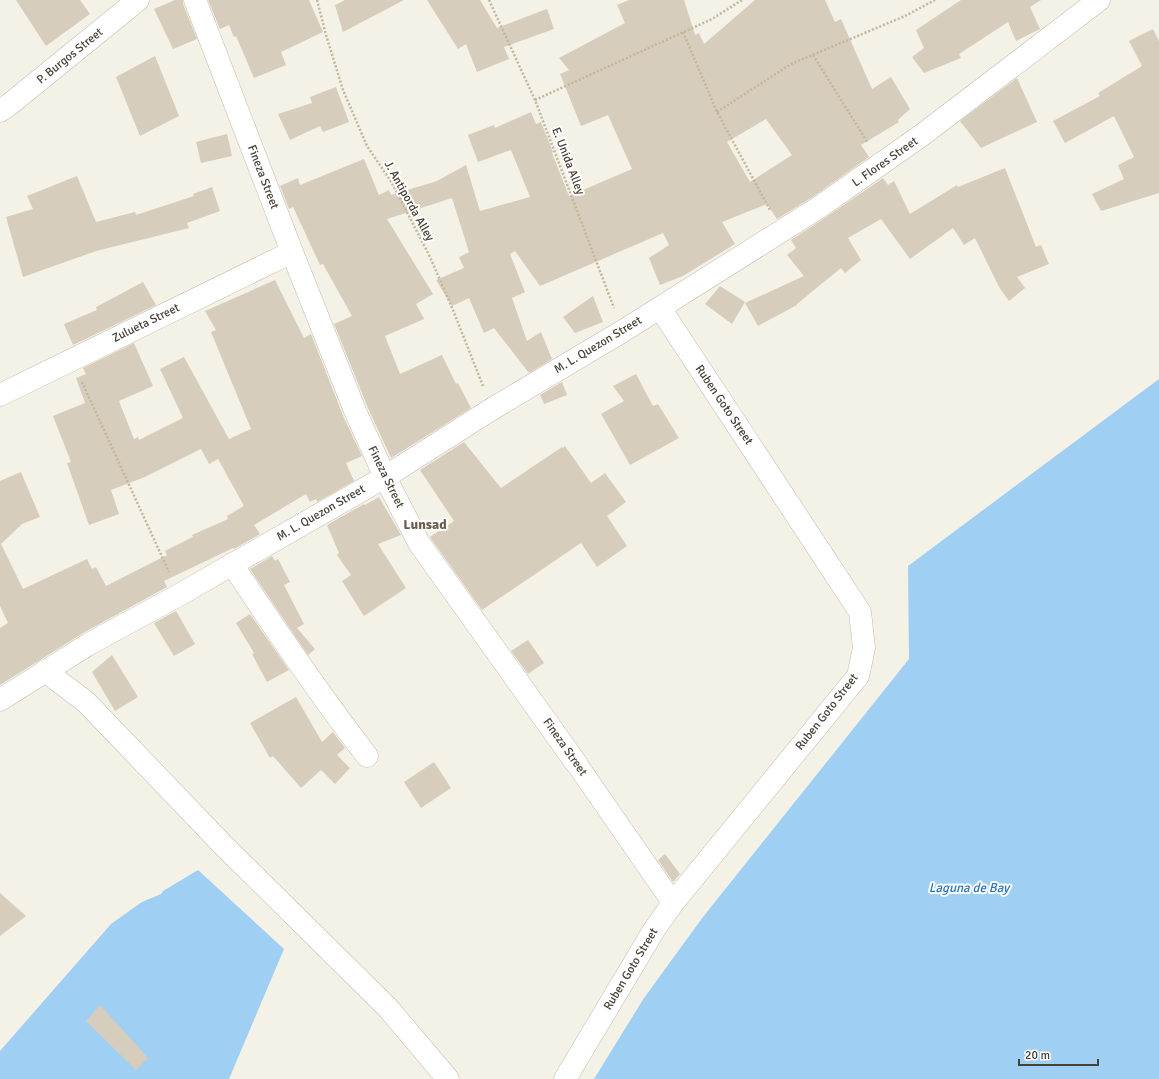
<svg xmlns="http://www.w3.org/2000/svg" width="1159" height="1079" font-family="Signika,sans-serif">
	<style>
		.water { fill: #a0cff4 }
		.building { fill: #d7cdbc; fill-rule: evenodd }
		.lines { fill: none; stroke-linecap: round; stroke-linejoin: round }
		.pedestrian-casing { stroke: #c3bcac; stroke-width: 22 }
		.minor-casing { stroke: #c3bcac; stroke-width: 23 }
		.tertiary-casing { stroke: #c3bcac; stroke-width: 23 }
		.path { stroke: #c3b69a; stroke-width: 2.5; stroke-dasharray: 2 2; stroke-linecap: butt }
		.pedestrian { stroke: #fff; stroke-width: 21 }
		.minor { stroke: #fff; stroke-width: 22 }
		.tertiary { stroke: #fff; stroke-width: 22 }
		.labels { text-anchor: middle; dominant-baseline: central; stroke-width: 4; stroke-linejoin: round; paint-order: stroke }
		.street-label { font-size: 12px; fill: #484136; stroke: #fff }
		.water-label { font-size: 13px; font-style: italic; fill: #2978ba; stroke: #fff }
		.quarter-label { font-size: 14px; font-weight: bold; fill: #6b604c; stroke: #fff }
	</style>
	<rect width="100%" height="100%" fill="#f4f1e7"/>
	<path class="water" d="M1159,379V1079H594L644,998L703,917L909,659L908,566Z
		M198,870L284,949L229,1079H0V1051L111,924L142,902L161,894L163,891Z"/>
	<path class="building" d="M16,0H80L90,14L46,46Z
		M175,0H183V4L197,39L173,49L154,9Z
		M208,0H309L323,32L281,52L286,65L254,78L236,36L234,37L229,25L220,29Z
		M345,0H404L343,32L335,5Z
		M427,0H480L497,28L547,9L554,29L504,47L509,59L477,72L466,44L458,49Z
		M629,0H684L695,35L699,33L704,44L755,0H825L835,22L841,19L872,89L891,77L910,109L898,120L899,122L861,145L869,157L811,198L777,219L767,204L722,222L735,244L683,276L660,285L649,258L669,245L663,233L540,286L515,251L510,254L525,292L512,298L527,341L541,332L552,359L529,373L494,328L484,333L469,298L452,306L436,280L464,268L459,257L469,252L452,198L387,219L433,294L416,304L424,319L385,336L400,374L442,355L456,384L458,383L471,408L391,458L368,408L334,324L352,316L323,264L320,265L293,207L289,209L280,186L298,178L300,185L364,159L379,195L389,190L391,195L437,181L466,165L480,211L530,197L511,150L478,162L468,135L494,125L495,128L531,112L536,124L541,122L553,152L552,153L569,196L632,169L608,115L581,126L560,74L569,70L559,58L625,23L617,5ZM766,119L792,155L750,182L727,142Z
		M961,0H1041L1030,7L1040,29L1016,41L1008,22L959,54L961,58L924,73L912,57L924,48L916,30Z
		M1153,29L1159,41V193L1101,211L1092,194L1124,179L1118,165L1134,157L1114,116L1065,143L1053,121L1100,96L1098,93L1142,66L1129,41Z
		M155,56L179,116L140,136L116,77Z
		M1017,78L1037,122L981,148L960,121Z
		M336,87L349,122L323,132L320,126L290,140L278,114L312,103L310,97Z
		M227,134L232,156L201,163L196,142Z
		M1005,168L1036,247L1041,245L1049,264L1017,277L1025,288L1009,301L999,287L975,238L964,245L953,228L910,259L881,219L848,238L861,260L845,273L841,268L797,304V305L758,326L745,303L804,276L787,255L796,248L791,240L825,218L883,178L888,185L894,181L910,214L957,185L958,187Z
		M77,176L96,222L135,212L136,215L194,196L193,194L212,187L220,211L187,223L189,228L96,251L23,277L6,217L33,209L27,196Z
		M275,280L304,338L311,334L344,418L362,456L346,463L354,481L317,502L316,499L310,502L306,494L254,525L260,534L234,549L233,548L164,581L167,587L83,633L0,685V628L8,623L0,606V481L21,472L40,517L22,524L1,544L23,589L87,559L92,569L96,567L106,586L167,555L165,551L193,537L192,535L228,519L227,516L244,506L218,459L209,464L201,449L145,477L111,490L119,514L89,525L67,463L71,462L53,416L85,403L76,378L86,374L83,368L134,343L153,386L119,401L134,439L138,437L139,440L183,418L160,369L184,357L229,439L251,429L211,332L216,330L205,311Z
		M143,282L156,305L73,345L64,324L97,310L96,307Z
		M720,286L745,302L732,324L705,304Z
		M593,296L603,322L575,333L563,317Z
		M636,374L653,406L658,404L679,438L630,465L601,414L624,401L613,386Z
		M562,382L567,395L544,404L540,395Z
		M464,442L501,488L562,447L563,448L565,446L591,483L605,473L626,502L607,516L627,546L597,567L581,543L482,610L430,537L454,521L420,470Z
		M379,497L401,535L378,544L406,588L364,616L342,581L351,575L337,555L339,553L327,525L364,504L365,505Z
		M272,556L275,561L278,559L290,582L284,585L304,624L297,628L315,649L308,655L250,569Z
		M176,611L195,644L174,656L154,623Z
		M250,614L289,670L267,682L252,654L254,653L236,623Z
		M528,640L544,663L528,674L511,651Z
		M112,655L138,697L115,711L92,672Z
		M296,697L322,742L333,732L345,748L337,755L350,768L335,784L321,770L301,788L273,756L270,758L250,723Z
		M434,762L451,788L421,808L404,782Z
		M665,854L680,874L673,882L658,860Z
		M0,893L26,916L0,936Z
		M100,1005L148,1058L136,1070L86,1021Z"/>
	<g class="lines">
		<defs>
			<path id="pedestrian" d="M576,763L673,903"/>
			<path id="minor" d="M195,0L292,252L356,413L385,477L419,543L576,763
				M0,395L292,252
				M232,564C275,629 319,694 367,756
				M45,671L86,702L224,846L388,1008L448,1079
				M0,700L89,644L179,595L385,477L492,409L623,331L818,208L922,135L1099,0
				M565,1079L654,930L673,903L858,676L864,648L860,612L660,308"/>
			<path id="tertiary" d="M0,111L10,104L138,0"/>
		</defs>
		<use href="#pedestrian" class="pedestrian-casing"/>
		<use href="#minor" class="minor-casing"/>
		<use href="#tertiary" class="tertiary-casing"/>
		<path class="path" d="M317,0L326,35L343,90L367,146L392,183L430,257L453,310L483,386
			M489,0L535,100L614,308
			M683,32L717,112L770,210
			M813,55L868,143
			M535,100L712,19L742,0
			M717,112L791,64L905,16L935,0
			M82,382L169,572"/>
		<use href="#pedestrian" class="pedestrian"/>
		<use href="#minor" class="minor"/>
		<use href="#tertiary" class="tertiary"/>
	</g>
	<g class="labels">
		<g class="street-label">
			<text transform="translate(70 56) rotate(-39)">P. Burgos Street</text>
			<text transform="translate(568 161) rotate(69)">E. Unida Alley</text>
			<text transform="translate(885 162) rotate(-35)">L. Flores Street</text>
			<text transform="translate(263 177) rotate(69)">Fineza Street</text>
			<text transform="translate(409 201) rotate(61)">J. Antiporda Alley</text>
			<text transform="translate(146 323) rotate(-26)">Zulueta Street</text>
			<text transform="translate(598 345) rotate(-31)">M. L. Quezon Street</text>
			<text transform="translate(724 405) rotate(56)">Ruben Goto Street</text>
			<text transform="translate(386 477) rotate(64)">Fineza Street</text>
			<text transform="translate(321 513) rotate(-30)">M. L. Quezon Street</text>
			<text transform="translate(827 712) rotate(-52)">Ruben Goto Street</text>
			<text transform="translate(565 747) rotate(55)">Fineza Street</text>
			<text transform="translate(631 969) rotate(-59)">Ruben Goto Street</text>
		</g>
		<g class="water-label">
			<text x="969" y="888">Laguna de Bay</text>
		</g>
		<g class="quarter-label">
			<text x="425" y="524">Lunsad</text>
		</g>
	</g>
	<path d="M1019 1059v6h79v-6" fill="none" stroke="#484136" stroke-width="2"/>
	<text x="1025" y="1059" font-size="12" fill="#484136" stroke="#ffffff" stroke-width="3" paint-order="stroke">20 m</text>
</svg>
